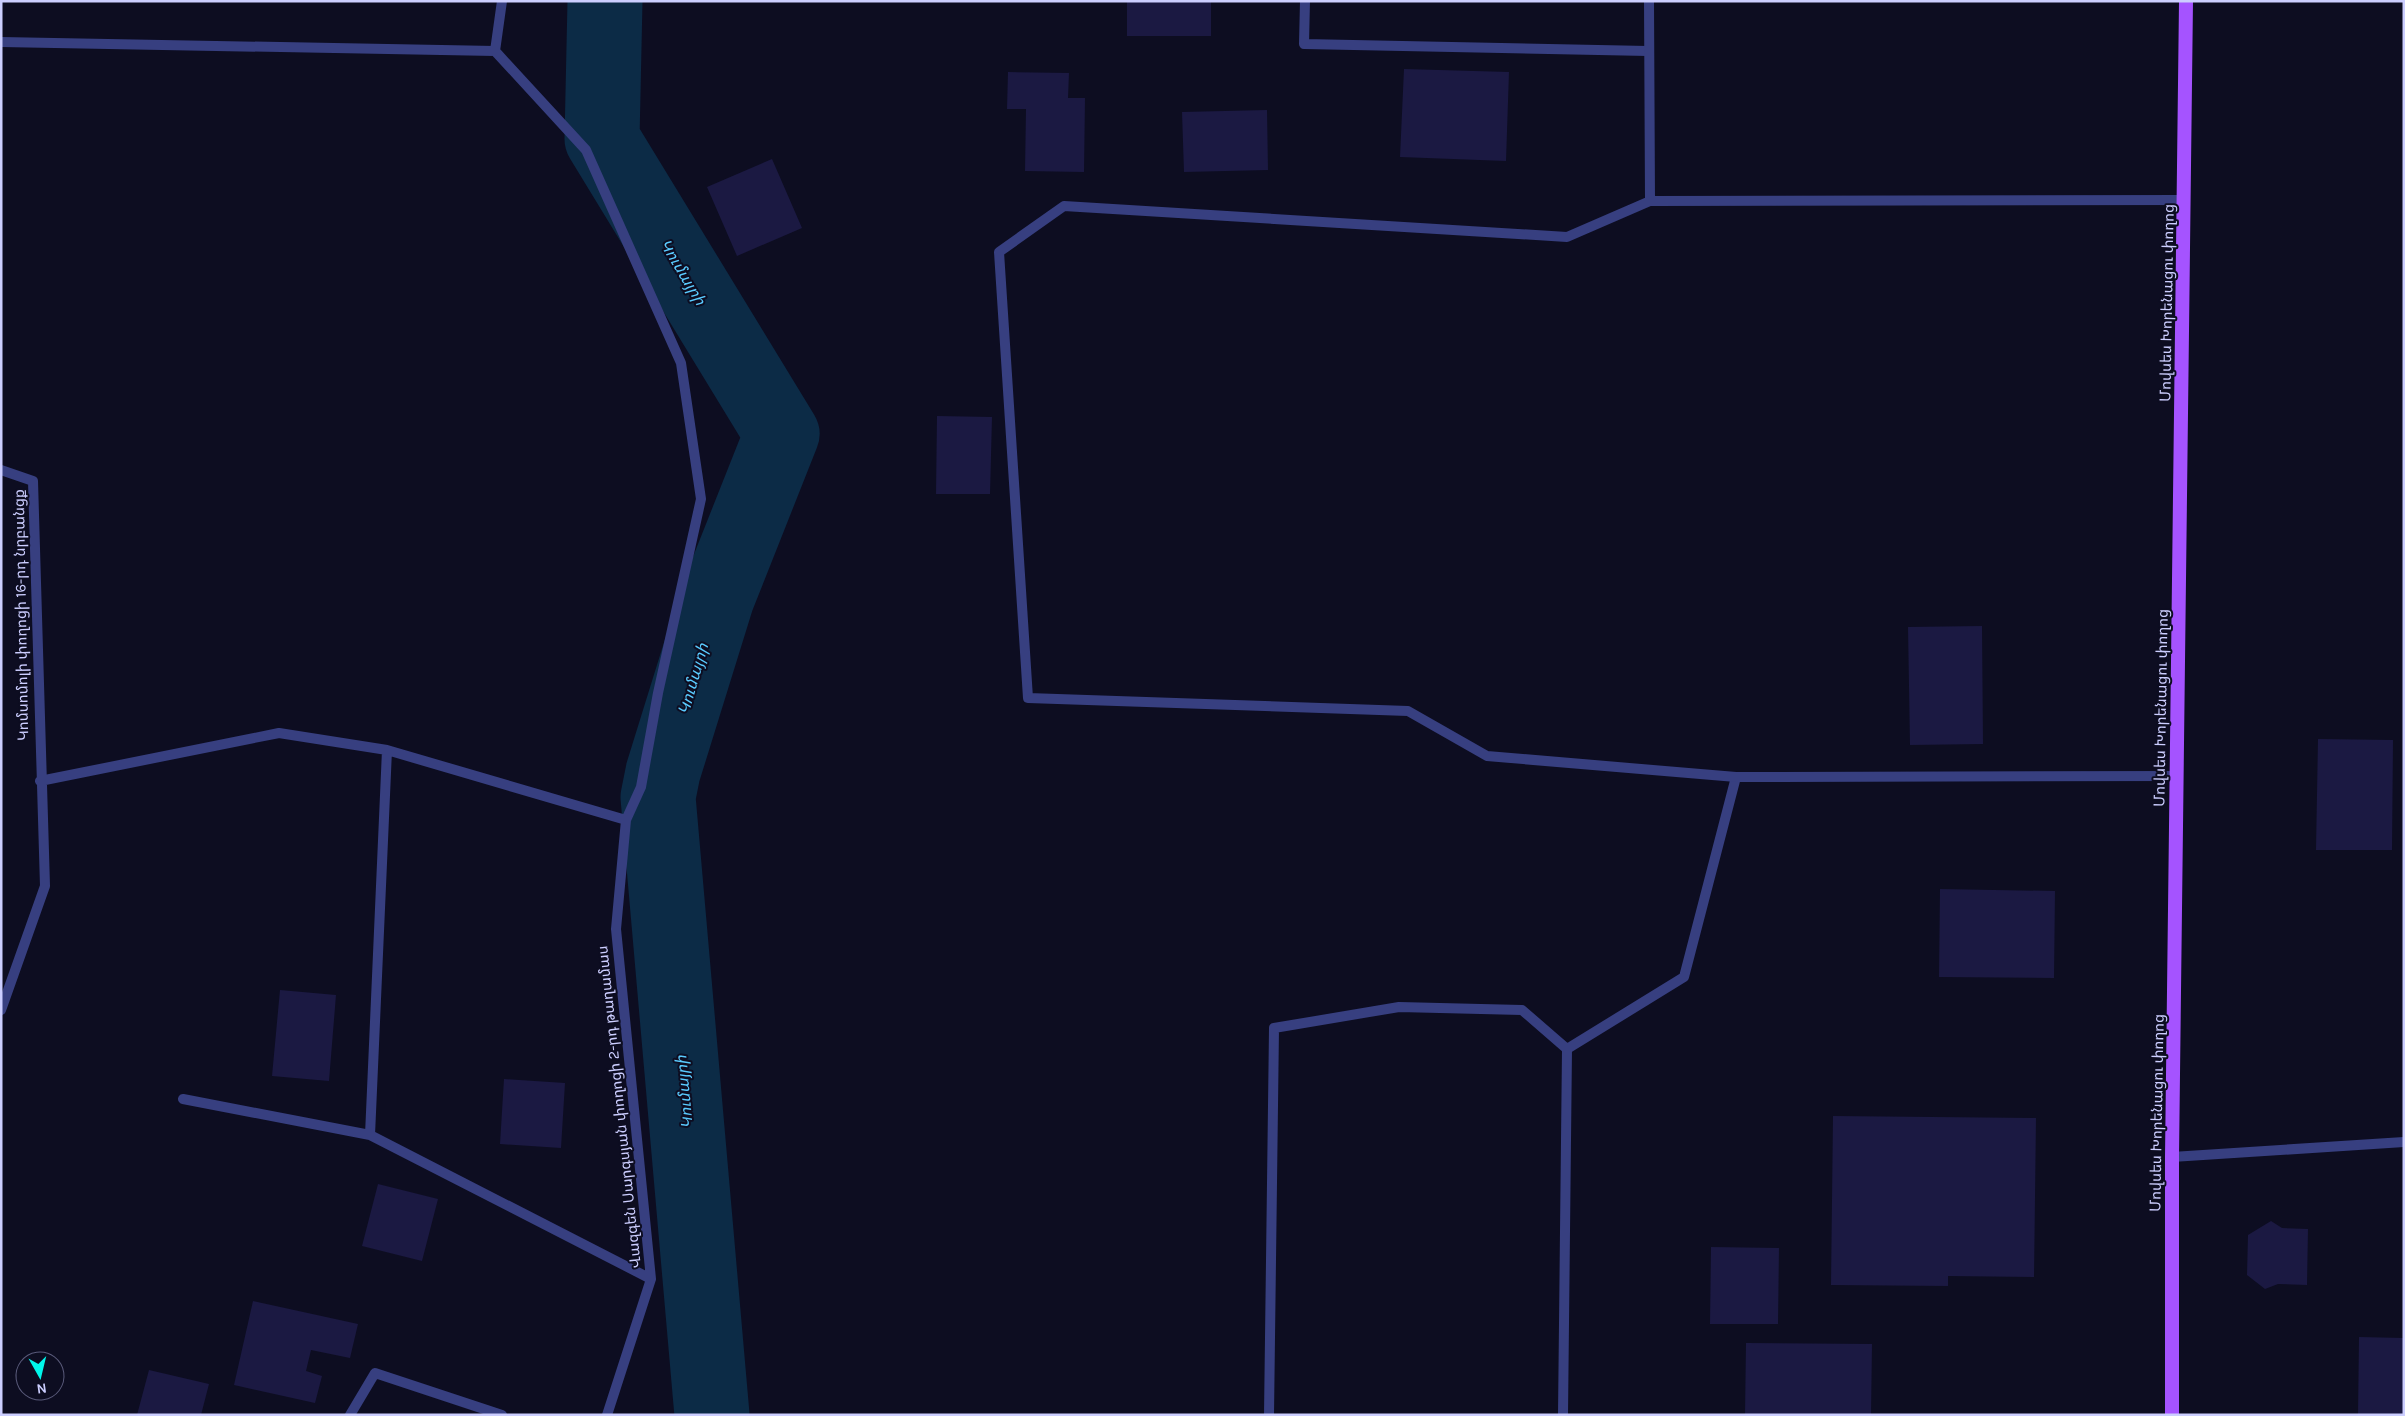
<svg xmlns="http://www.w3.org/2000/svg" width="2405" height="1416" font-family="Karla,'Noto Sans Armenian',sans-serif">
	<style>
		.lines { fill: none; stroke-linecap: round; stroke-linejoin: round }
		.river { stroke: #0c2b46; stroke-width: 75 }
		.building { fill: #1b1942 }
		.service { stroke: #373f80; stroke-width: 10 }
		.minor { stroke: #373f80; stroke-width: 10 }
		.primary { stroke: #a553ff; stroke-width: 14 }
		.labels { text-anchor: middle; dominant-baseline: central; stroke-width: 4; stroke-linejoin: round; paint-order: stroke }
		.street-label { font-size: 15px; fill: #ccceff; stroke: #0d0d21 }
		.water-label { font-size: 16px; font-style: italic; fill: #5acbff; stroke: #0d0d21 }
	</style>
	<rect width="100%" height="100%" fill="#0d0d21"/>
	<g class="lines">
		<path class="river" d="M605,1L602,139L782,434L717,598L663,772L658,797L712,1415"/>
	</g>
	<path class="building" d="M1127,1H1211V36H1127Z
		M1404,69L1509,72L1506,161L1400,157Z
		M1008,72L1069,73L1068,98H1085L1084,172L1025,171L1026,109H1007Z
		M1267,110L1268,170L1184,172L1182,112Z
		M772,159L802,228L737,256L707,187Z
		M937,416L992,417L990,494H936Z
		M1982,626L1983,744L1910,745L1908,627Z
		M2318,739L2393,740L2392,850H2316Z
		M1940,889L2055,891L2054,978L1939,977Z
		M280,990L336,995L329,1081L272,1076Z
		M504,1079L565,1083L561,1148L500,1144Z
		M1833,1116L2036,1118L2034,1277L1948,1276V1286L1831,1285Z
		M378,1184L438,1199L422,1261L362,1246Z
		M2271,1221L2282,1228L2308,1229L2307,1285L2278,1284L2265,1289L2247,1275L2248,1235Z
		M1711,1247L1779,1248L1778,1324H1710Z
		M253,1301L358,1324L350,1358L311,1350L306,1371L322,1376L315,1403L234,1385Z
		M2359,1337L2404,1338V1415H2358Z
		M1746,1343L1872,1344L1871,1415H1745Z
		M149,1370L209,1384L201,1415H137Z"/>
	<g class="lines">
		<path class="service" d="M1305,1L1304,44L1648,51
			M1269,1415L1274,1028L1399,1007L1522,1010L1567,1049
			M1563,1415L1567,1049L1684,977L1736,777"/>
		<path class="minor" d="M502,1L495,51L586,150L681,363L701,499L658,693L641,787L626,820L616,929L651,1279L607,1415
			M1649,1L1650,201
			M1,42L495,51
			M1,470L33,481L45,886L1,1010
			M2177,776L1736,777L1487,756L1408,711L1028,698L999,252L1064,206L1567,237L1650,201L2184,200
			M40,781L279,733L387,750L626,820
			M183,1099L370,1135L651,1279
			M370,1135L387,750
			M2172,1157L2404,1142
			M350,1415L375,1373L502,1415"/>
		<path class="primary" d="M2172,1415V1157L2186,1"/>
	</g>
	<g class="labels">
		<g class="street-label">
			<text transform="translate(2167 303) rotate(-89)">Մովսես Խորենացու փողոց</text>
			<text transform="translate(21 615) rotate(-91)">Կոմսոմոլի փողոցի 16-րդ նրբանցք</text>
			<text transform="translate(2161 708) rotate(-89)">Մովսես Խորենացու փողոց</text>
			<text transform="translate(619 1107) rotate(-96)">Վազգեն Սարգսյան փողոցի 2-րդ թաղամաս</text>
			<text transform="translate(2157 1113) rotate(-89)">Մովսես Խորենացու փողոց</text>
		</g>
		<g class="water-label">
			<text transform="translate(683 272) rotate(59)">Կումայրի</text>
			<text transform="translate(693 679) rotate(-74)">Կումայրի</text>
			<text transform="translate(684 1092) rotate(-95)">Կումայրի</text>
		</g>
	</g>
	<rect width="2405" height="1416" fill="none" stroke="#ccceff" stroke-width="5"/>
	<g transform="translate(40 1376) rotate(172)"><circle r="24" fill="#0d0d21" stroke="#595a7a"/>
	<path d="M0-4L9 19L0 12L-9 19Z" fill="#00f7eb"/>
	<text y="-8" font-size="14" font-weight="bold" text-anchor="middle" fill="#ccceff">N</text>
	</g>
</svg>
